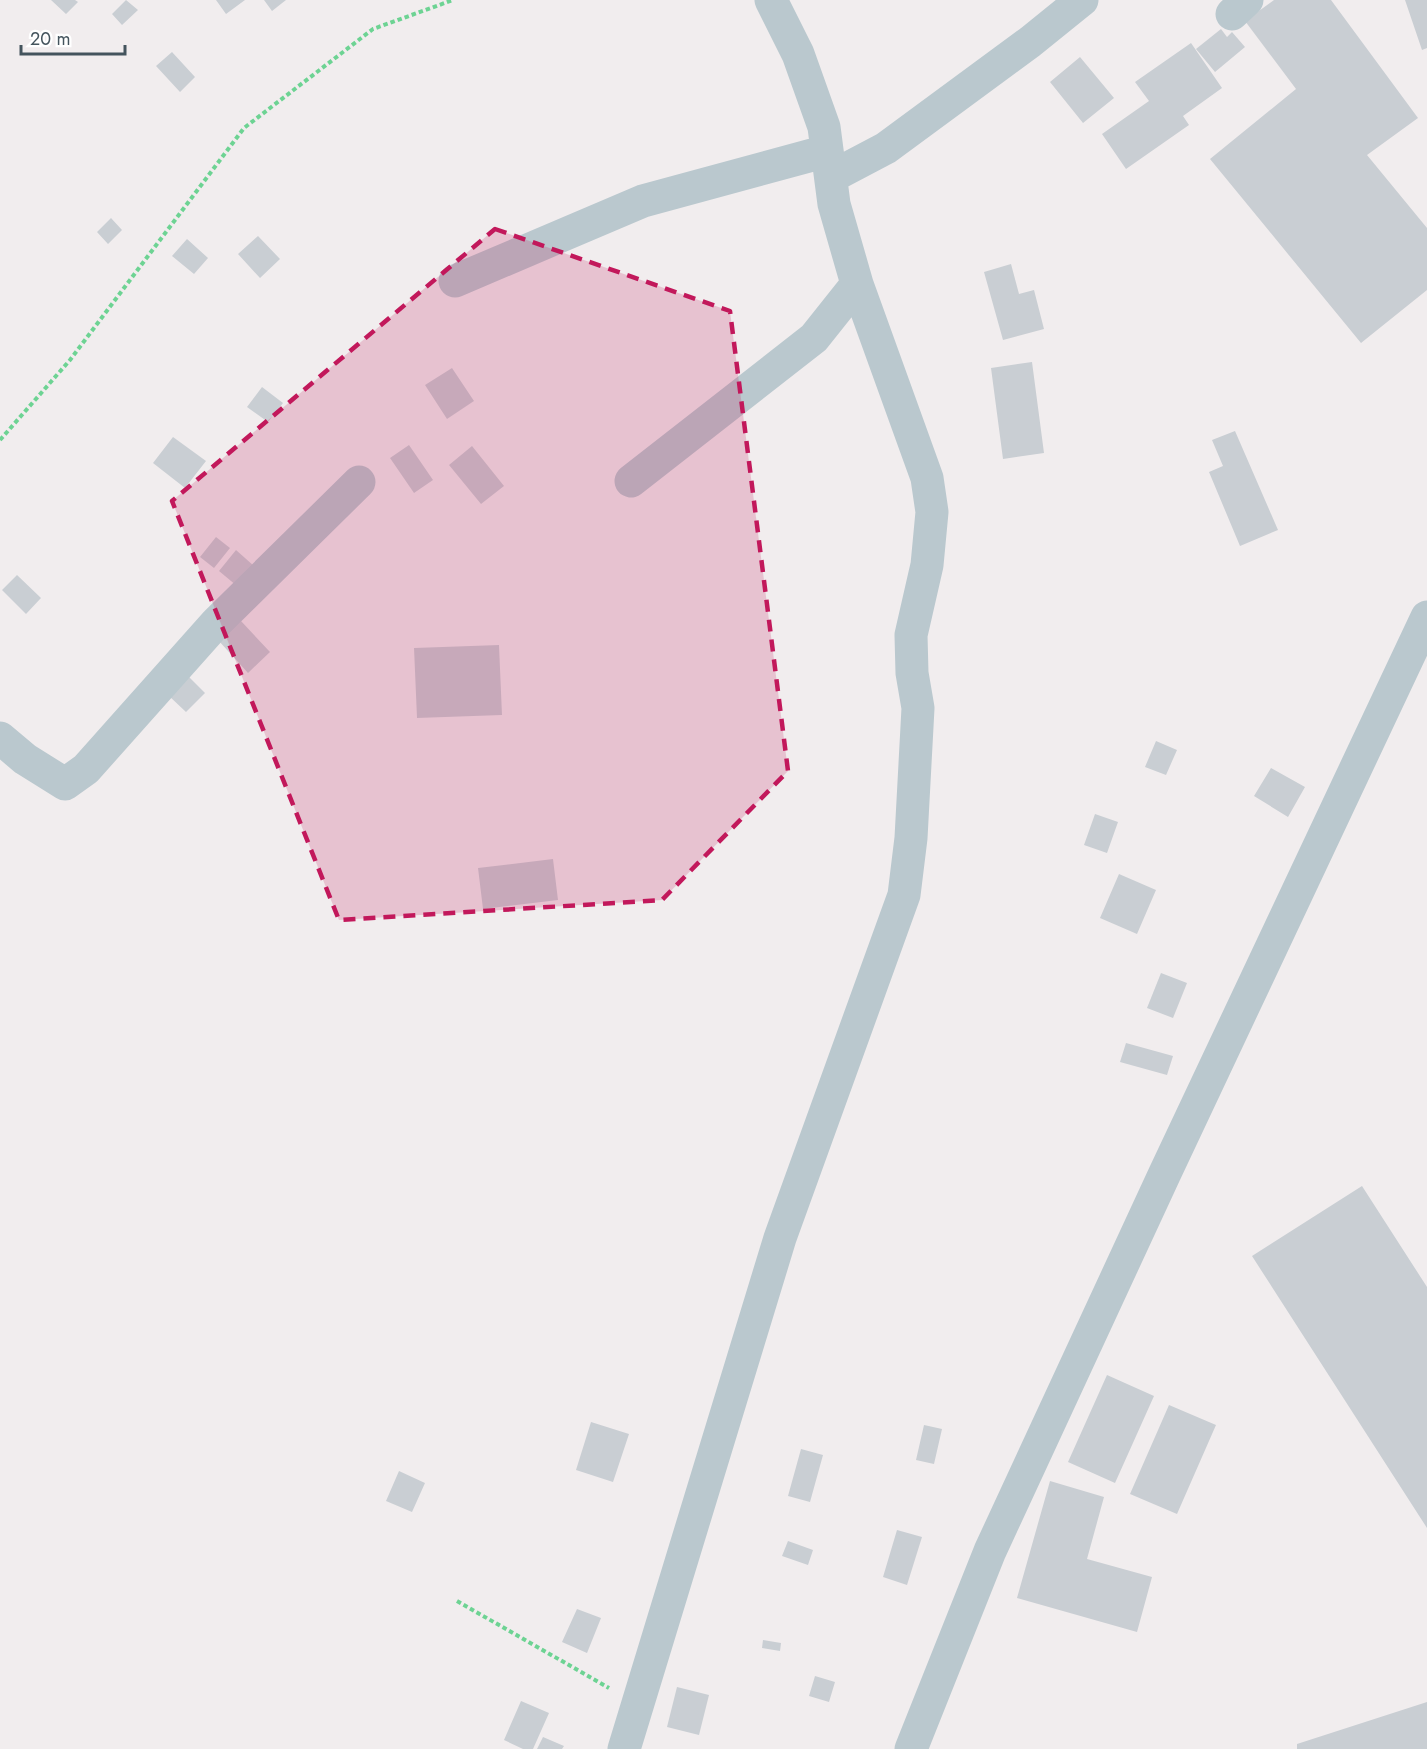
<svg xmlns="http://www.w3.org/2000/svg" width="1427" height="1749" font-family="Jost,sans-serif">
	<style>
		.building { fill: #c9ced3 }
		.lines { fill: none; stroke-linecap: round; stroke-linejoin: round }
		.path { stroke: #6dd393; stroke-width: 4; stroke-dasharray: 4.5 3; stroke-linecap: butt }
		.minor { stroke: #bac8ce; stroke-width: 33 }
		.marked { fill: #c2185b; fill-opacity: 0.2; stroke: #c2185b; stroke-width: 4.5; stroke-dasharray: 12 8; stroke-linejoin: round }
	</style>
	<rect width="100%" height="100%" fill="#f1edee"/>
	<path class="building" d="M51,0H75L78,2L66,14Z
		M126,0L138,10L122,25L112,14Z
		M216,0H245L226,14Z
		M264,0H286L272,11Z
		M1274,0H1331L1418,118L1367,155L1427,228V290L1361,343L1210,159L1296,89L1245,21Z
		M1405,0H1427V48L1422,50Z
		M1221,29L1227,37L1232,32L1245,47L1215,72L1196,49Z
		M1191,43L1222,88L1183,116L1189,125L1126,169L1102,134L1149,101L1135,82Z
		M172,52L195,77L180,92L156,66Z
		M1080,57L1114,98L1083,123L1050,82Z
		M111,218L122,230L108,244L97,232Z
		M258,236L280,259L260,278L238,254Z
		M187,239L208,258L194,274L172,256Z
		M1011,264L1019,294L1034,290L1044,329L1003,340L984,272Z
		M1032,362L1044,453L1003,459L991,368Z
		M452,368L474,401L447,419L425,385Z
		M262,387L283,403L268,422L247,407Z
		M1235,431L1278,530L1240,546L1209,472L1223,466L1212,440Z
		M173,437L206,461L185,488L153,463Z
		M409,445L433,480L414,493L390,458Z
		M472,446L504,486L481,504L449,465Z
		M216,537L230,548L214,568L200,557Z
		M236,550L254,566L237,586L219,571Z
		M17,575L41,598L26,614L2,590Z
		M241,621L270,652L248,673L218,640Z
		M499,645L502,715L417,718L414,648Z
		M187,675L205,693L186,712L168,695Z
		M1156,741L1177,750L1166,775L1145,767Z
		M1271,768L1305,787L1288,817L1254,796Z
		M1095,814L1118,822L1107,853L1084,845Z
		M553,859L558,900L483,909L478,868Z
		M1119,874L1156,890L1137,934L1100,918Z
		M1161,973L1187,983L1173,1018L1147,1008Z
		M1126,1043L1173,1056L1167,1075L1120,1062Z
		M1362,1186L1427,1287V1528L1252,1256Z
		M1107,1375L1154,1396L1115,1483L1068,1462Z
		M1169,1405L1216,1425L1177,1514L1130,1494Z
		M591,1422L629,1434L613,1482L576,1470Z
		M924,1425L942,1429L934,1464L916,1460Z
		M801,1449L823,1455L810,1502L788,1496Z
		M399,1471L425,1483L412,1512L386,1501Z
		M1050,1481L1104,1497L1087,1559L1152,1577L1137,1632L1017,1598Z
		M897,1530L922,1537L907,1585L883,1577Z
		M788,1541L813,1550L808,1565L782,1556Z
		M577,1609L601,1618L587,1653L562,1642Z
		M763,1640L781,1643L780,1651L762,1648Z
		M815,1676L835,1682L829,1702L809,1696Z
		M677,1687L709,1695L699,1735L667,1727Z
		M521,1701L549,1713L533,1749H523L504,1740Z
		M1427,1702V1749H1297V1744Z
		M543,1737L564,1746L562,1749H537Z"/>
	<g class="lines">
		<path class="path" d="M0,440L70,360L244,128L373,29L453,0
			M457,1601L609,1688"/>
		<path class="minor" d="M1232,14L1247,0
			M831,177L886,148L1030,42L1082,0
			M455,281L643,201L827,151
			M631,481L814,338L857,284
			M0,738L25,759L65,784L86,769L216,623L359,482
			M624,1749L780,1238L904,895L911,838L918,708L912,673L911,635L927,565L932,512L927,478L857,284L834,204L824,127L798,54L771,0
			M911,1749L990,1551L1165,1173L1427,617"/>
	</g>
	<path class="marked" d="M495,229L730,311L788,771L662,900L339,920L172,501Z"/>
	<path d="M21 45v9h104v-9" fill="none" stroke="#44545d" stroke-width="3"/>
	<text x="30" y="45" font-size="18" fill="#44545d" stroke="#ffffff" stroke-width="4.5" paint-order="stroke">20 m</text>
</svg>
